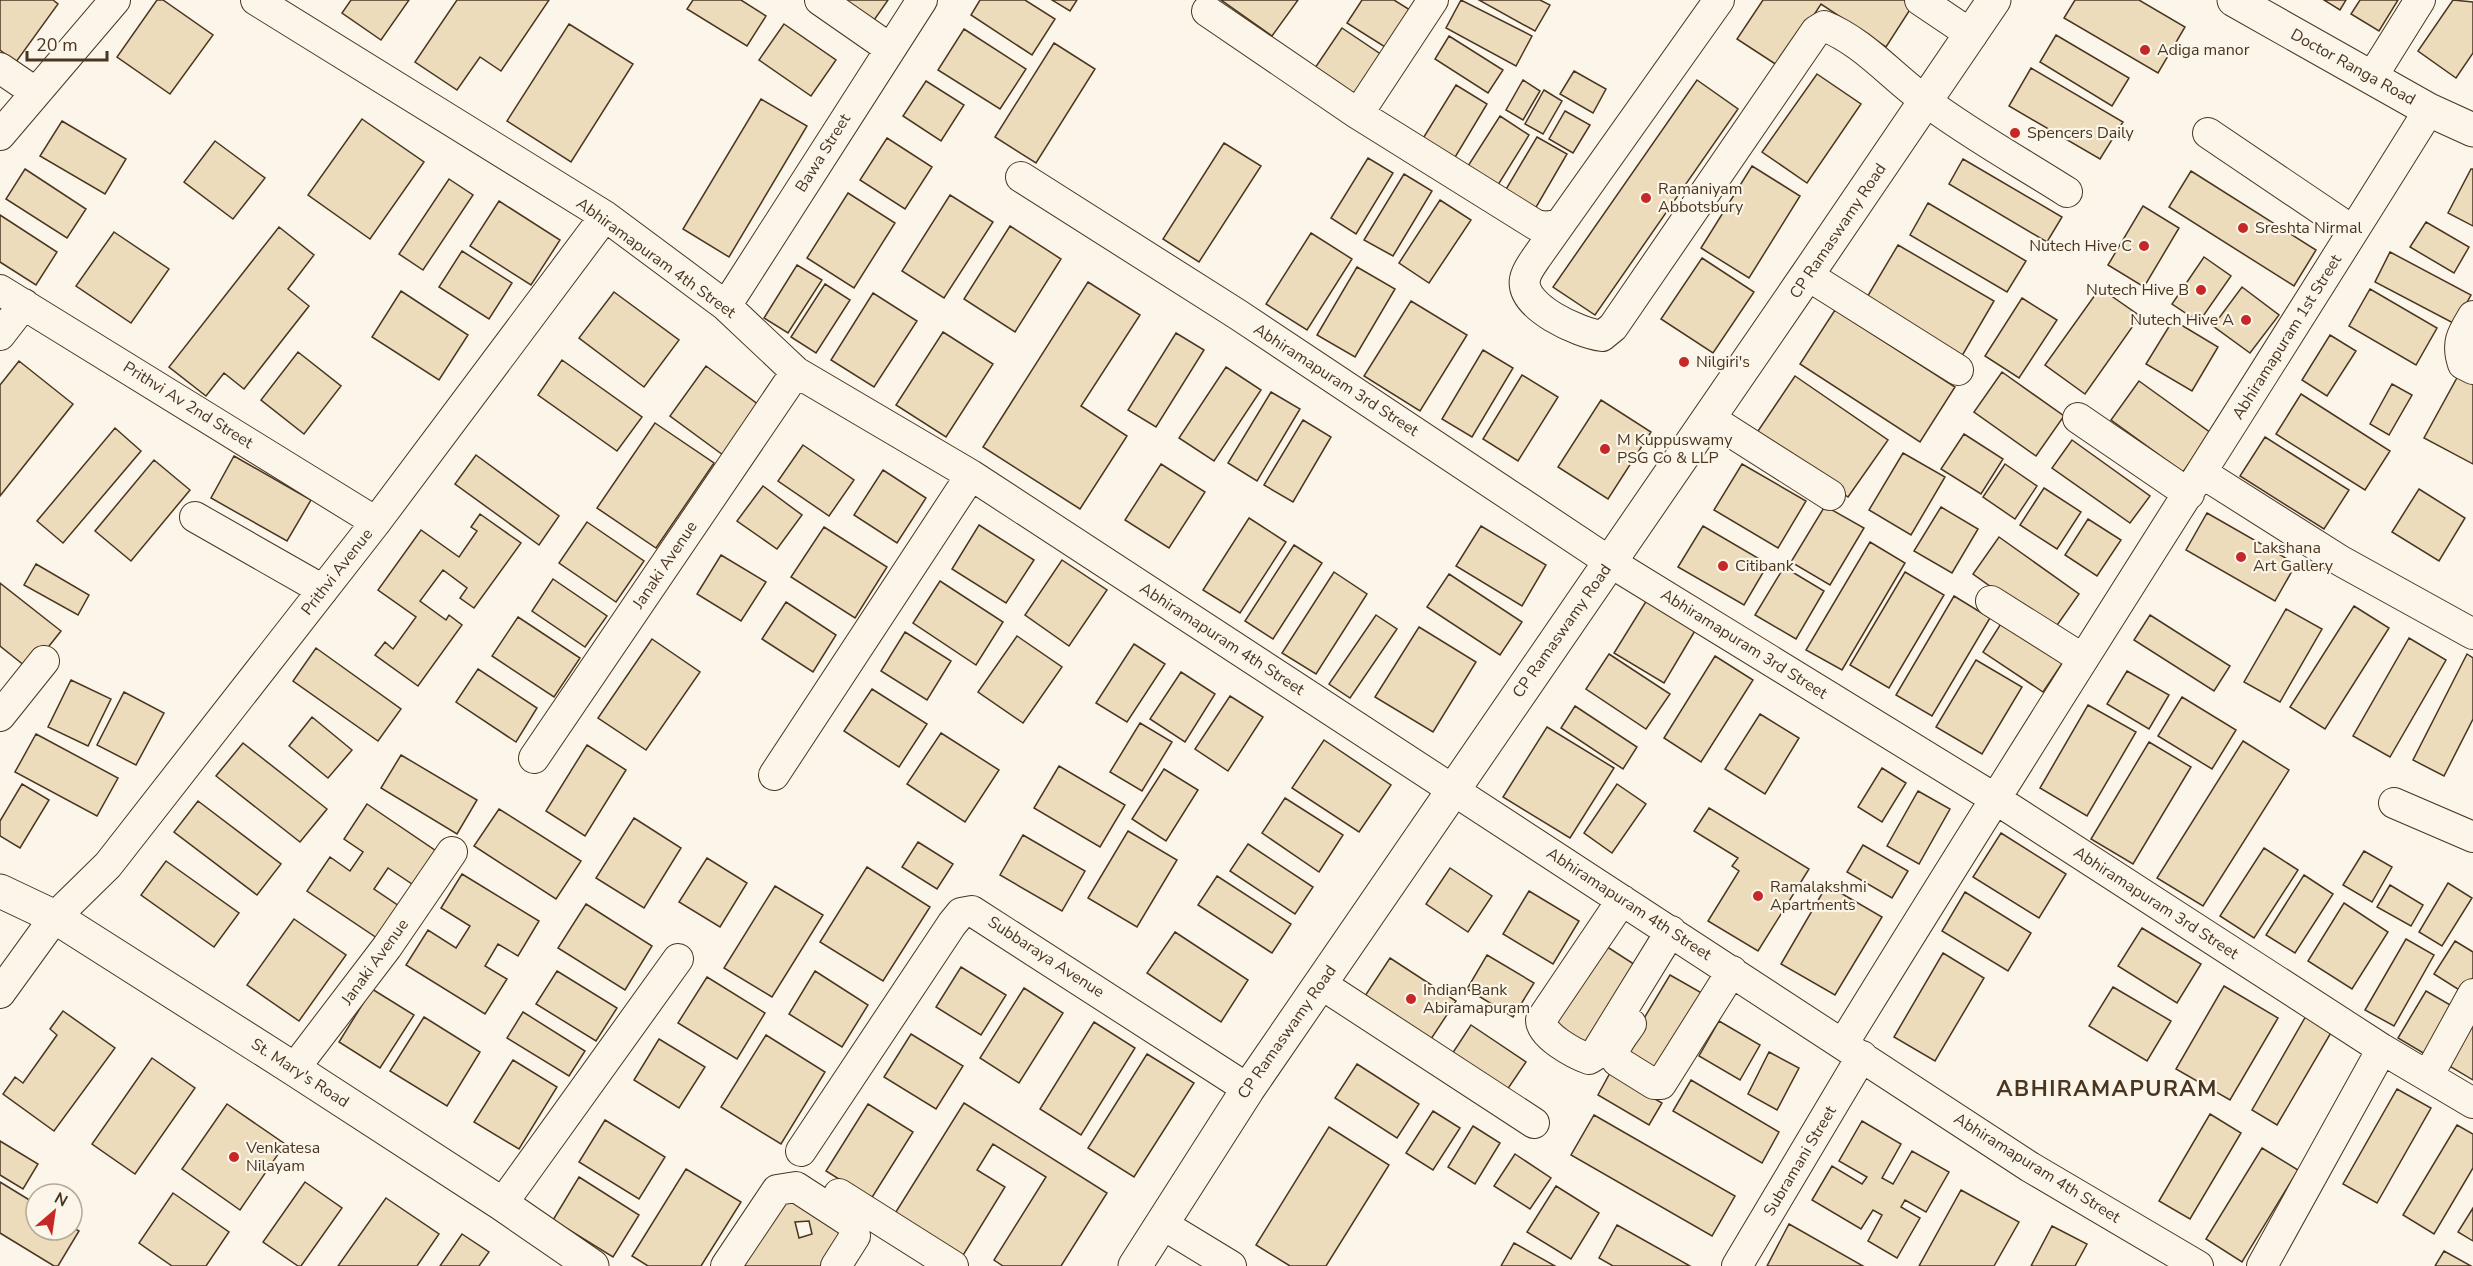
<svg xmlns="http://www.w3.org/2000/svg" width="2473" height="1266" font-family="'Nunito Sans',sans-serif">
	<style>
		.building { fill: #ecdcbc; stroke: #4a3520; stroke-width: 1.5; fill-rule: evenodd }
		.lines { fill: none; stroke-linecap: round; stroke-linejoin: round }
		.minor-casing { stroke: #4a3520; stroke-width: 32 }
		.major-casing { stroke: #4a3520; stroke-width: 35 }
		.minor { stroke: #fbf6e9; stroke-width: 30 }
		.major { stroke: #fbf6e9; stroke-width: 33 }
		.poi-dot { fill: #c62828; stroke: #fbf6e9; stroke-width: 2 }
		.labels { text-anchor: middle; dominant-baseline: central; stroke-width: 4.5; stroke-linejoin: round; paint-order: stroke }
		.poi-label { font-size: 16px; fill: #4a3520; stroke: #fbf6e9; text-anchor: start }
		.street-label { font-size: 16px; fill: #4a3520; stroke: #fbf6e9 }
		.district-label { font-size: 22px; font-weight: bold; letter-spacing: 1.5px; fill: #4a3520; stroke: #fbf6e9 }
	</style>
	<rect width="100%" height="100%" fill="#fbf6e9"/>
	<path class="building" d="M0,0H53L58,4L16,62L0,50Z
		M157,0H163L213,35L170,94L117,57Z
		M351,0H409L381,40L342,13Z
		M457,0H549L501,71L480,57L457,90L415,62Z
		M693,0H741L766,16L747,46L687,9Z
		M837,0H888L872,23Z
		M980,0H1025L1055,19L1032,55L971,15Z
		M1052,0H1077L1070,11Z
		M1221,0H1298L1272,36Z
		M1362,0H1394L1410,10L1385,47L1347,23Z
		M1461,0L1532,36L1516,66L1446,28Z
		M1479,0H1540L1550,5L1535,31Z
		M1763,0H1906L1913,5L1886,47L1821,4L1780,67L1737,39Z
		M2075,0H2139L2185,27L2158,73L2064,18Z
		M2324,0H2346L2340,10Z
		M2360,0H2398L2379,31L2351,14Z
		M2453,0L2473,2V53L2456,78L2418,51Z
		M569,24L633,64L571,162L507,121Z
		M784,24L836,60L811,96L759,60Z
		M1342,28L1382,55L1355,95L1315,68Z
		M964,29L1026,69L1000,109L938,70Z
		M2056,35L2129,78L2112,106L2040,62Z
		M1449,36L1503,70L1488,93L1435,59Z
		M1054,43L1095,69L1036,163L995,137Z
		M2031,68L2123,122L2100,159L2009,106Z
		M1574,71L1606,89L1593,113L1560,94Z
		M1817,74L1861,104L1807,183L1762,152Z
		M1523,80L1540,91L1523,120L1506,110Z
		M1697,80L1738,109L1595,315L1553,287Z
		M926,81L964,105L941,141L903,116Z
		M1456,85L1487,104L1454,159L1422,140Z
		M1544,90L1562,101L1543,134L1525,124Z
		M761,99L807,126L729,257L683,229Z
		M1565,111L1590,125L1573,153L1549,139Z
		M1500,116L1529,135L1498,185L1468,166Z
		M362,119L424,162L370,239L308,195Z
		M62,121L126,159L105,194L40,156Z
		M1537,137L1567,154L1535,209L1505,191Z
		M887,138L932,167L905,209L860,180Z
		M215,141L265,178L233,219L184,182Z
		M1224,143L1261,166L1199,262L1163,239Z
		M1368,158L1393,173L1356,234L1331,218Z
		M1963,159L2062,217L2047,242L1949,184Z
		M1752,166L1800,196L1749,278L1701,248Z
		M25,169L86,209L67,238L6,199Z
		M2471,169H2473V226L2448,213Z
		M2191,171L2316,250L2294,286L2169,207Z
		M1404,174L1432,191L1393,256L1364,240Z
		M449,179L473,195L423,270L399,254Z
		M848,193L895,223L854,288L807,258Z
		M950,195L993,222L944,298L902,271Z
		M1440,200L1471,220L1429,283L1399,263Z
		M499,201L560,240L531,285L470,246Z
		M1928,203L2026,261L2007,292L1910,235Z
		M2143,206L2179,228L2144,287L2108,265Z
		M0,215L57,252L36,285L0,262Z
		M2426,222L2469,247L2454,273L2410,247Z
		M1010,226L1061,259L1015,332L964,299Z
		M279,227L314,255L288,289L309,306L244,389L224,373L206,396L169,367Z
		M114,232L169,269L131,323L76,286Z
		M1311,233L1352,259L1307,330L1266,304Z
		M1898,245L1994,301L1959,361L1863,304Z
		M462,251L512,283L489,319L439,287Z
		M2390,252L2471,295L2455,324L2375,282Z
		M2204,257L2231,276L2199,322L2172,304Z
		M1702,258L1754,292L1713,353L1661,319Z
		M797,265L822,280L788,333L764,318Z
		M1357,267L1395,289L1355,357L1317,335Z
		M1088,282L1140,315L1081,406L1127,436L1080,509L983,447Z
		M825,284L850,300L816,353L791,337Z
		M2242,287L2279,315L2250,353L2213,326Z
		M2100,288L2140,316L2085,394L2045,365Z
		M2370,289L2437,328L2416,365L2349,326Z
		M401,291L468,335L439,380L372,337Z
		M614,292L679,340L644,387L579,338Z
		M873,293L917,321L874,387L831,360Z
		M2022,298L2057,320L2019,378L1985,356Z
		M1411,301L1467,335L1420,411L1364,376Z
		M1835,310L1955,387L1920,442L1800,364Z
		M2173,320L2218,347L2192,391L2146,364Z
		M943,332L993,364L946,437L896,405Z
		M1176,333L1204,350L1156,427L1128,410Z
		M2330,335L2356,351L2327,396L2302,380Z
		M1483,350L1513,368L1472,437L1442,419Z
		M298,352L341,386L304,434L261,400Z
		M562,360L642,417L617,451L538,395Z
		M19,361L73,404L0,496V385Z
		M706,366L759,405L723,455L670,416Z
		M1226,367L1261,390L1214,461L1179,438Z
		M2002,372L2064,416L2036,456L1974,412Z
		M1522,375L1558,397L1518,461L1483,439Z
		M1795,376L1888,440L1848,497L1756,434Z
		M2458,376L2473,384V464L2424,438Z
		M2139,381L2211,433L2183,472L2111,420Z
		M2392,384L2412,395L2389,435L2370,424Z
		M1271,392L1300,409L1257,481L1228,463Z
		M2301,394L2390,451L2365,490L2276,434Z
		M1601,400L1651,432L1608,499L1558,467Z
		M1303,420L1331,437L1293,502L1264,485Z
		M655,423L714,463L656,548L597,508Z
		M115,428L141,451L63,543L37,521Z
		M1964,434L2003,459L1981,494L1941,469Z
		M2265,437L2349,490L2324,529L2240,476Z
		M2072,440L2150,496L2130,523L2052,468Z
		M803,445L854,480L829,516L778,481Z
		M1903,453L1945,477L1911,535L1869,510Z
		M476,455L559,516L539,545L455,484Z
		M234,456L311,500L287,541L211,498Z
		M154,460L190,490L131,561L95,531Z
		M1161,464L1205,492L1169,548L1125,520Z
		M1742,464L1806,501L1778,548L1714,510Z
		M2005,464L2037,486L2015,519L1983,497Z
		M883,470L926,498L897,543L854,515Z
		M763,486L802,515L777,549L737,521Z
		M2044,488L2081,512L2057,549L2020,525Z
		M2419,489L2465,518L2439,561L2392,532Z
		M1825,506L1864,528L1830,585L1791,562Z
		M1941,507L1978,529L1952,573L1914,551Z
		M2207,513L2296,564L2275,601L2186,550Z
		M480,514L521,543L474,608L460,598L467,588L443,570L420,601L446,620L449,615L462,625L418,686L375,655L385,642L393,649L416,617L378,590L421,530L459,557L477,531L471,527Z
		M1249,518L1286,542L1240,613L1203,590Z
		M2088,519L2121,540L2097,576L2065,555Z
		M587,522L644,561L616,602L559,563Z
		M979,525L1034,560L1006,603L952,569Z
		M1481,526L1546,565L1522,606L1456,566Z
		M1703,526L1768,564L1744,605L1678,567Z
		M824,527L887,567L855,618L791,577Z
		M1999,537L2079,594L2053,631L1973,574Z
		M1870,542L1905,563L1842,670L1806,650Z
		M1294,545L1322,563L1273,639L1245,621Z
		M721,555L766,582L741,621L697,594Z
		M1062,560L1107,590L1069,646L1025,615Z
		M36,564L89,595L78,615L24,585Z
		M1784,567L1824,591L1796,639L1755,615Z
		M1334,572L1367,594L1316,674L1282,653Z
		M1905,572L1944,595L1889,688L1850,665Z
		M1449,574L1522,622L1500,655L1427,607Z
		M553,579L607,616L585,647L532,611Z
		M940,581L1003,622L976,665L913,623Z
		M0,583L61,631L30,670L0,646Z
		M1650,595L1699,624L1664,683L1614,653Z
		M1954,596L1990,618L1932,716L1896,695Z
		M786,602L836,635L813,672L762,639Z
		M2354,606L2389,628L2325,729L2290,707Z
		M2286,609L2322,629L2280,702L2244,682Z
		M1376,615L1397,629L1350,698L1329,684Z
		M2150,615L2230,666L2214,691L2134,640Z
		M518,617L580,658L554,697L492,656Z
		M2002,622L2063,662L2043,692L1983,652Z
		M1419,627L1476,662L1433,732L1375,697Z
		M905,632L951,661L927,700L881,671Z
		M1017,636L1062,667L1023,723L978,692Z
		M2409,638L2446,660L2390,757L2353,736Z
		M652,639L700,672L646,750L598,718Z
		M1134,644L1165,664L1127,722L1096,703Z
		M316,648L401,709L378,741L293,681Z
		M1609,654L1670,694L1646,729L1586,689Z
		M2467,654L2473,658V719L2444,776L2413,760Z
		M1715,656L1753,680L1701,762L1664,738Z
		M1976,660L2022,687L1982,754L1936,727Z
		M478,669L537,708L516,742L456,702Z
		M2127,671L2169,695L2149,729L2107,704Z
		M1181,672L1215,694L1185,742L1150,719Z
		M71,680L111,699L88,746L48,727Z
		M872,689L927,724L899,767L844,731Z
		M124,692L164,713L136,765L97,745Z
		M1230,696L1263,717L1228,771L1195,749Z
		M2182,697L2236,730L2212,769L2158,736Z
		M2088,705L2136,732L2087,816L2040,788Z
		M1575,706L1637,747L1623,769L1561,728Z
		M1760,714L1799,738L1765,794L1725,769Z
		M312,717L352,750L328,778L289,746Z
		M1140,723L1172,742L1142,791L1110,772Z
		M1547,727L1614,768L1570,838L1503,797Z
		M941,733L999,770L965,822L907,784Z
		M36,734L118,778L97,816L15,772Z
		M1324,740L1391,785L1359,832L1292,788Z
		M2243,741L2289,770L2203,906L2157,878Z
		M2149,742L2191,767L2133,864L2091,839Z
		M243,743L327,809L300,842L216,776Z
		M587,745L626,770L585,836L546,811Z
		M401,755L477,800L457,834L381,788Z
		M1059,766L1125,805L1100,847L1034,808Z
		M1882,768L1906,783L1882,822L1858,807Z
		M1164,769L1198,790L1166,841L1132,819Z
		M22,784L49,800L20,848L0,836V821Z
		M1617,784L1646,804L1612,853L1584,833Z
		M1918,791L1950,809L1919,864L1887,846Z
		M1285,798L1343,835L1319,872L1262,833Z
		M198,801L281,864L257,895L174,832Z
		M367,804L442,855L418,888L388,868L374,889L402,908L380,940L307,891L330,857L350,871L363,852L344,839Z
		M1709,808L1809,869L1758,951L1708,921L1739,871L1732,866L1738,858L1694,831Z
		M499,809L581,861L556,899L474,846Z
		M634,818L681,848L644,908L596,878Z
		M1128,831L1177,860L1137,927L1088,898Z
		M2001,833L2066,874L2039,918L1973,877Z
		M1023,835L1085,871L1062,911L1000,875Z
		M918,842L953,864L937,889L902,867Z
		M1248,844L1313,887L1295,914L1230,871Z
		M1863,845L1908,871L1892,898L1847,872Z
		M2264,848L2298,870L2254,938L2220,916Z
		M2364,851L2392,867L2372,902L2343,885Z
		M707,858L747,883L720,927L679,902Z
		M166,861L239,913L214,947L141,895Z
		M867,867L930,907L883,981L820,942Z
		M1450,868L1492,896L1468,932L1426,904Z
		M462,874L539,921L518,956L498,944L485,966L507,979L485,1014L406,965L428,930L456,948L470,926L441,908Z
		M2304,875L2333,894L2295,953L2266,935Z
		M1217,876L1291,924L1272,953L1198,905Z
		M2448,883L2472,898L2442,946L2419,932Z
		M1827,885L1882,917L1835,995L1781,964Z
		M2390,885L2423,905L2411,926L2377,907Z
		M775,886L823,915L772,997L724,968Z
		M1529,891L1579,921L1553,964L1503,934Z
		M1965,892L2031,933L2008,971L1942,931Z
		M2344,903L2388,932L2352,989L2308,961Z
		M586,904L652,946L625,990L558,948Z
		M294,919L346,955L299,1021L247,985Z
		M2142,928L2201,964L2177,1003L2118,966Z
		M1175,932L1248,980L1221,1022L1147,973Z
		M2406,939L2434,955L2394,1026L2365,1010Z
		M1598,941L1640,968L1587,1051L1545,1024Z
		M2455,941L2473,952V980L2464,993L2434,974Z
		M1943,953L1984,978L1935,1061L1894,1037Z
		M1487,955L1534,983L1513,1017L1467,989Z
		M1390,958L1456,1001L1431,1039L1365,996Z
		M961,967L1006,995L981,1035L936,1007Z
		M557,971L617,1008L596,1041L536,1004Z
		M815,971L868,1005L842,1047L789,1014Z
		M1670,975L1707,996L1662,1072L1625,1050Z
		M707,977L765,1013L737,1059L678,1023Z
		M2224,986L2278,1018L2230,1100L2176,1069Z
		M2113,987L2171,1021L2147,1061L2089,1026Z
		M1024,988L1063,1013L1019,1083L980,1058Z
		M372,989L414,1015L380,1068L339,1042Z
		M2426,991L2459,1010L2430,1057L2398,1038Z
		M63,1011L115,1048L54,1131L3,1094L15,1077L23,1083L57,1035L50,1029Z
		M523,1012L585,1051L569,1076L507,1038Z
		M2306,1016L2332,1031L2277,1125L2252,1110Z
		M424,1017L480,1052L447,1106L390,1071Z
		M2473,1020V1080L2446,1064Z
		M1719,1021L1760,1045L1740,1080L1699,1056Z
		M1094,1022L1135,1048L1081,1135L1040,1109Z
		M1471,1025L1526,1062L1507,1090L1452,1054Z
		M911,1034L963,1066L936,1109L884,1077Z
		M766,1035L825,1072L781,1144L721,1107Z
		M659,1039L705,1067L679,1108L634,1080Z
		M1769,1052L1799,1068L1777,1110L1748,1094Z
		M1147,1054L1194,1083L1134,1177L1088,1148Z
		M152,1058L195,1088L135,1174L92,1144Z
		M513,1060L557,1087L519,1149L474,1122Z
		M1357,1064L1419,1104L1397,1138L1335,1098Z
		M1610,1073L1662,1103L1649,1125L1598,1095Z
		M1691,1080L1779,1132L1762,1163L1673,1111Z
		M2397,1089L2431,1108L2377,1203L2343,1184Z
		M964,1103L1107,1193L1061,1266H1003L994,1260L1046,1177L993,1144L977,1170L1005,1187L962,1257L894,1215Z
		M227,1104L285,1144L240,1210L182,1169Z
		M868,1104L913,1132L871,1199L826,1171Z
		M1433,1111L1460,1128L1433,1170L1406,1153Z
		M2210,1114L2241,1133L2190,1219L2159,1201Z
		M1594,1115L1735,1196L1712,1236L1571,1155Z
		M605,1120L665,1157L639,1199L579,1162Z
		M1862,1121L1901,1144L1882,1178L1893,1184L1912,1151L1949,1172L1926,1212L1905,1200L1901,1207L1920,1218L1897,1258L1868,1241L1882,1215L1873,1210L1861,1229L1812,1200L1832,1166L1862,1184L1867,1177L1839,1161Z
		M2457,1125L2473,1134V1168L2434,1234L2403,1215Z
		M1473,1126L1500,1143L1475,1184L1448,1167Z
		M1329,1127L1389,1165L1326,1266H1290L1256,1245Z
		M0,1141L38,1164L23,1189L0,1175Z
		M2262,1148L2298,1170L2242,1262L2206,1239Z
		M1515,1154L1551,1178L1530,1209L1494,1186Z
		M686,1169L741,1202L701,1266H648L632,1256Z
		M579,1177L639,1215L613,1257L553,1220Z
		M0,1182L36,1204V1230H72V1227L79,1231L58,1266H54L0,1233Z
		M305,1182L342,1208L301,1266H298L263,1242Z
		M1556,1186L1599,1213L1571,1259L1527,1232Z
		M791,1190L851,1229L826,1266H740ZM809,1221L812,1234L799,1238L795,1222Z
		M1961,1190L2019,1222L1994,1266H1919Z
		M173,1193L229,1232L206,1266H172L139,1243Z
		M386,1198L439,1234L417,1266H338Z
		M2473,1208V1241L2458,1232Z
		M1789,1224L1863,1266H1767Z
		M1617,1225L1690,1266H1613L1599,1258Z
		M2052,1226L2087,1244L2075,1266H2031Z
		M462,1234L489,1252L479,1266H440Z
		M1514,1243L1555,1266H1501Z
		M2444,1251L2471,1266H2435Z"/>
	<g class="lines">
		<defs>
			<path id="minor" d="M256,0L605,216L726,306L796,372L971,475L2030,1167L2198,1266
				M820,0L889,48
				M1719,0L1536,258C1532,264 1526,272 1525,279C1520,307 1579,333 1602,336L1613,327L1816,31L1824,26C1864,42 1892,77 1927,102C1971,135 2020,162 2067,192
				M1920,0L1972,35
				M1207,11L1358,114L1536,225L1547,227L1559,224
				M0,68L35,92
				M2372,77L2420,0
				M1358,114L1433,0
				M2208,133L2353,231
				M0,135L115,0
				M1021,177L1237,314L1610,562L1994,798L2382,1049L2473,1103
				M1807,275L1958,370
				M0,290L376,522
				M726,306L922,0
				M2473,316C2462,334 2456,343 2463,364L2473,369
				M0,335L24,304
				M1709,418L1830,495
				M2078,418L2189,494
				M2202,473L2341,561L2473,634
				M195,517L323,590
				M1991,601L2083,659
				M0,716L44,661
				M534,758L796,372
				M774,775L971,475
				M2394,803L2473,837
				M1622,900L1541,1020C1541,1036 1575,1054 1589,1059L1594,1056L1671,931
				M1321,984L1534,1123
				M0,993L55,917L108,865L376,522L605,216
				M1631,1024C1624,1035 1610,1048 1617,1061L1654,1084H1661L1732,971
				M1843,1044C2035,731 2235,422 2429,110
				M294,1069L387,947L452,852
				M2428,1076L2473,994
				M801,1151L952,924L961,913L972,911L1248,1089
				M839,1194L953,1266
				M502,1204L678,959
				M1162,1224L1231,1266
				M726,1266L777,1190L796,1187L853,1224L855,1236L836,1266
				M1737,1266L1862,1056
				M2262,1266L2382,1049"/>
			<path id="major" d="M2234,0L2429,110L2473,130
				M0,891L55,917L294,1069L502,1204L592,1266
				M1135,1266L1248,1089L1807,275L1994,0"/>
		</defs>
		<use href="#minor" class="minor-casing"/>
		<use href="#major" class="major-casing"/>
		<use href="#minor" class="minor"/>
		<use href="#major" class="major"/>
	</g>
	<g class="poi-dot">
		<circle cx="2145" cy="50" r="6"/>
		<circle cx="2015" cy="133" r="6"/>
		<circle cx="1646" cy="198" r="6"/>
		<circle cx="2243" cy="228" r="6"/>
		<circle cx="2144" cy="246" r="6"/>
		<circle cx="2201" cy="290" r="6"/>
		<circle cx="2246" cy="320" r="6"/>
		<circle cx="1684" cy="362" r="6"/>
		<circle cx="1605" cy="449" r="6"/>
		<circle cx="2241" cy="557" r="6"/>
		<circle cx="1723" cy="566" r="6"/>
		<circle cx="1758" cy="896" r="6"/>
		<circle cx="1411" cy="999" r="6"/>
		<circle cx="234" cy="1157" r="6"/>
	</g>
	<g class="labels">
		<g class="poi-label">
			<text x="2157" y="50">Adiga manor</text>
			<text x="2027" y="133">Spencers Daily</text>
			<text x="1658" y="189">Ramaniyam<tspan x="1658" dy="18">Abbotsbury</tspan></text>
			<text x="2255" y="228">Sreshta Nirmal</text>
			<text x="2132" y="246" text-anchor="end">Nutech Hive C</text>
			<text x="2189" y="290" text-anchor="end">Nutech Hive B</text>
			<text x="2234" y="320" text-anchor="end">Nutech Hive A</text>
			<text x="1696" y="362">Nilgiri's</text>
			<text x="1617" y="440">M Kuppuswamy<tspan x="1617" dy="18">PSG Co &amp; LLP</tspan></text>
			<text x="2253" y="548">Lakshana<tspan x="2253" dy="18">Art Gallery</tspan></text>
			<text x="1735" y="566">Citibank</text>
			<text x="1770" y="887">Ramalakshmi<tspan x="1770" dy="18">Apartments</tspan></text>
			<text x="1423" y="990">Indian Bank<tspan x="1423" dy="18">Abiramapuram</tspan></text>
			<text x="246" y="1148">Venkatesa<tspan x="246" dy="18">Nilayam</tspan></text>
		</g>
		<g class="street-label">
			<text transform="translate(2353 67) rotate(29)">Doctor Ranga Road</text>
			<text transform="translate(823 153) rotate(-58)">Bawa Street</text>
			<text transform="translate(1838 231) rotate(-56)">CP Ramaswamy Road</text>
			<text transform="translate(656 258) rotate(36)">Abhiramapuram 4th Street</text>
			<text transform="translate(2287 337) rotate(-58)">Abhiramapuram 1st Street</text>
			<text transform="translate(1336 380) rotate(33)">Abhiramapuram 3rd Street</text>
			<text transform="translate(188 405) rotate(32)">Prithvi Av 2nd Street</text>
			<text transform="translate(665 565) rotate(-56)">Janaki Avenue</text>
			<text transform="translate(337 572) rotate(-52)">Prithvi Avenue</text>
			<text transform="translate(1562 631) rotate(-55)">CP Ramaswamy Road</text>
			<text transform="translate(1222 639) rotate(33)">Abhiramapuram 4th Street</text>
			<text transform="translate(1744 644) rotate(32)">Abhiramapuram 3rd Street</text>
			<text transform="translate(2156 903) rotate(33)">Abhiramapuram 3rd Street</text>
			<text transform="translate(1629 904) rotate(33)">Abhiramapuram 4th Street</text>
			<text transform="translate(1046 957) rotate(33)">Subbaraya Avenue</text>
			<text transform="translate(375 962) rotate(-54)">Janaki Avenue</text>
			<text transform="translate(1287 1032) rotate(-55)">CP Ramaswamy Road</text>
			<text transform="translate(300 1073) rotate(33)">St. Mary's Road</text>
			<text transform="translate(1800 1161) rotate(-59)">Subramani Street</text>
			<text transform="translate(2037 1168) rotate(32)">Abhiramapuram 4th Street</text>
		</g>
		<g class="district-label">
			<text x="2107" y="1089">ABHIRAMAPURAM</text>
		</g>
	</g>
	<g transform="translate(54 1212) rotate(29)"><circle r="28" fill="#fbf6e9" stroke="#b4a999" stroke-width="1.5"/>
	<path d="M0-4.5L10 22L0 15L-10 22Z" fill="#c62828"/>
	<text y="-9" font-size="16" font-weight="bold" text-anchor="middle" fill="#4a3520">N</text>
	</g>
	<path d="M27 51v9h80v-9" fill="none" stroke="#4a3520" stroke-width="3"/>
	<text x="36" y="51" font-size="18" fill="#4a3520" stroke="#fbf6e9" stroke-width="4.5" paint-order="stroke">20 m</text>
</svg>
